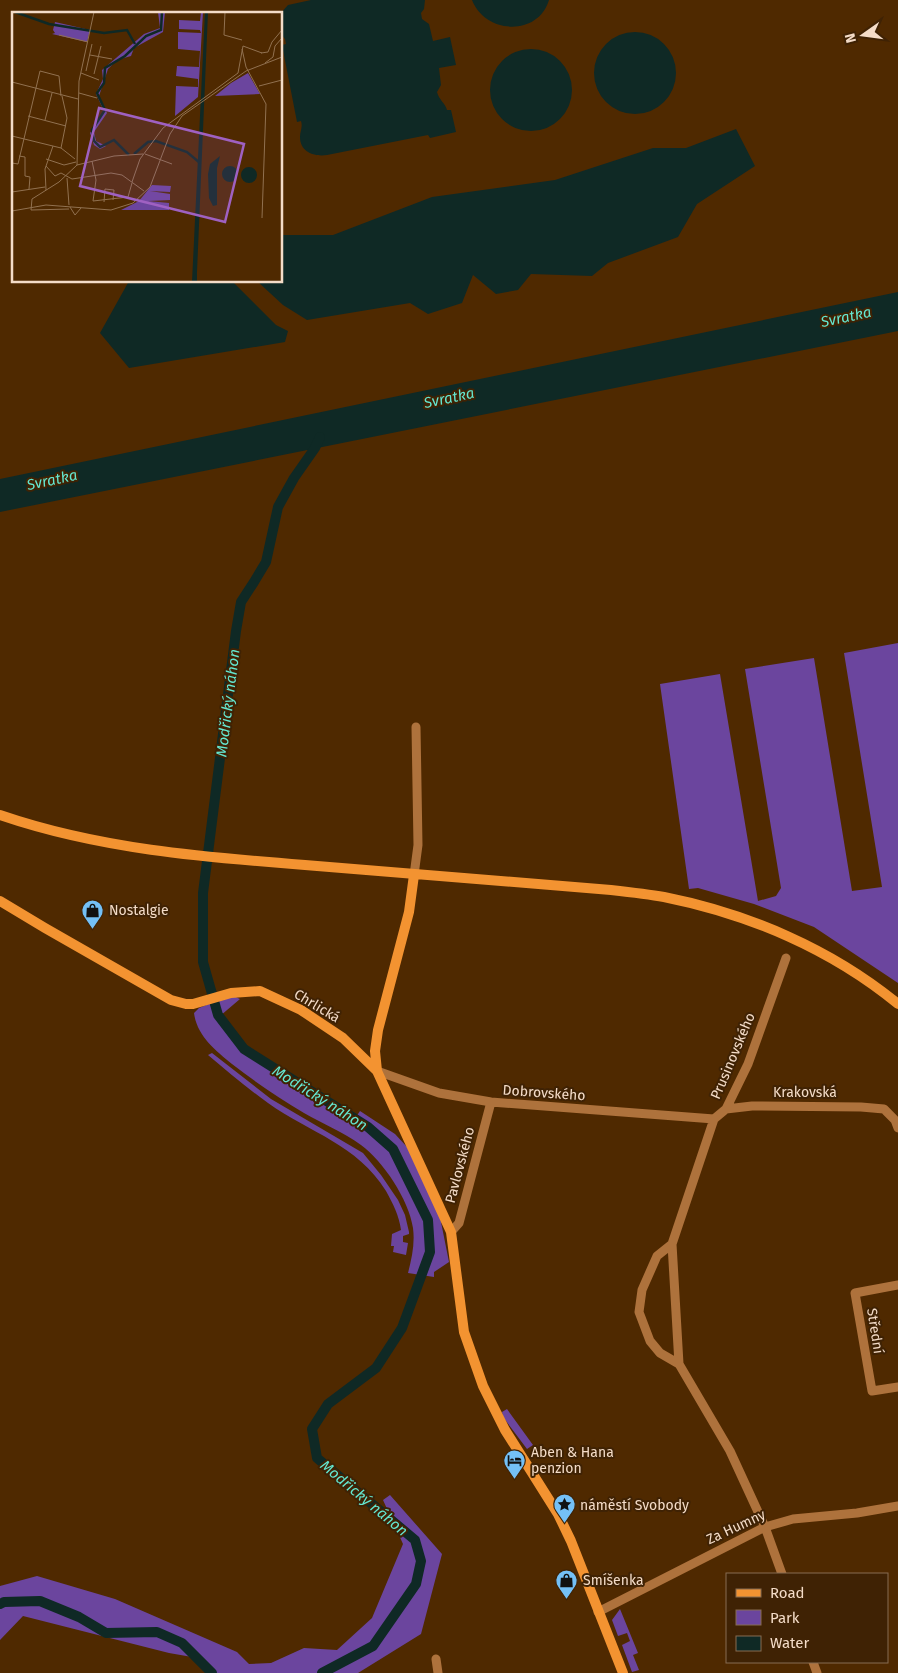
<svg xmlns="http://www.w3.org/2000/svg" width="898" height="1673" font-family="'Fira Sans',sans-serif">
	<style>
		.green { fill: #6b459e }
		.water { fill: #0f2925 }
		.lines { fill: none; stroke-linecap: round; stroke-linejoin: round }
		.canal { stroke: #0f2925; stroke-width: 10 }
		.street { stroke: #ae723c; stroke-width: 9 }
		.secondary { stroke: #f39331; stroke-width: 10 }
		.labels { text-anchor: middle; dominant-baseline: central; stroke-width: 4; stroke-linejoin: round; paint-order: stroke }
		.poi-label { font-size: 14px; fill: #f4dcc8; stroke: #3f2204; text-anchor: start }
		.street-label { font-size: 14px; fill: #f4dcc8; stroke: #3f2204 }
		.water-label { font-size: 15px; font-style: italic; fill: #64e7d1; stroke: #3f2204 }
		.inset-river { fill: none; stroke: #0f2925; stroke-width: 2.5 }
		.inset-road { fill: none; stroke: #917150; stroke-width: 1 }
		.view { fill: #9f61c2; fill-opacity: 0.15; stroke: #9f61c2; stroke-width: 2.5 }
		.inset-edge { fill: none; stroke: #f4dcc8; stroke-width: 2.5 }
	</style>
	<rect width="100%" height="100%" fill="#4f2900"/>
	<path class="green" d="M898,643V983L814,927L754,904L698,888L689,889L660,684L720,674L758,901L776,896L781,888L745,669L814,658L852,891L882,887L844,653Z
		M231,995L240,999L220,1016L245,1048L356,1117L360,1111L395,1134L407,1147L440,1217L449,1262L434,1272V1277L408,1273C412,1258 415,1243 413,1228C409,1200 383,1161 361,1145C343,1132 323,1124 304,1113C279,1098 255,1082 232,1064C215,1050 197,1036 194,1013L199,1008Z
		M212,1053L271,1099L363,1153L381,1175L398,1200L405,1215L409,1232V1234L403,1236V1242L408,1243L406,1255L393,1252L394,1246H391L392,1234L401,1230C399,1215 393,1204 386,1191C357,1144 310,1133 268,1103C247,1088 227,1071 208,1055Z
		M507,1409L533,1445L527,1449L503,1417L502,1412Z
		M390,1495L442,1554L421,1634L358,1673H207L192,1657L169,1653L23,1616L0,1640V1586L37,1576L115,1599L237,1652L249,1664L271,1663L304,1648L337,1650L372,1618L403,1544L383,1500Z
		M620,1609L638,1653L633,1655L639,1670L632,1672L622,1645L630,1641L627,1633L618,1636L612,1620Z"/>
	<path class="water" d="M311,0H425L424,9L421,13L422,19L429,24L433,41L450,37L456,65L439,68L441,85L437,92C439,100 445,103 447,110H451L456,132L430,138L428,135L327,155C314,157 300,152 300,137C300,131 303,127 301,121L297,122L282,45L286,44L285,39L281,34L280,14L288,5Z
		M472,0H549C538,37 485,34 472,0Z
		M594 73a41 41 0 1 1 82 0a41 41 0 1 1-82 0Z
		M490 90a41 41 0 1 1 82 0a41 41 0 1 1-82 0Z
		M736,129L755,166L697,204L678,237L608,263L592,276L531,274L518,290L496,294L473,275L462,303L428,314L410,303L307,320L283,305L257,281H281V235H333L432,197L555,180L653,148H686Z
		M129,281L233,282L276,325L288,331L285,342L129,368L100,333Z
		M898,292V331L0,512V479Z"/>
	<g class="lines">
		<path class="canal" d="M320,437L315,448L294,478L278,507L266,562L254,582L241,602L236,631L203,893V962L218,1015L244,1049L368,1127L393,1149L428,1220L430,1252L402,1328L376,1368L328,1404L312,1429L317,1458L415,1540L421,1561L416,1584L373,1646L322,1673
			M0,1604L4,1602L40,1601L79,1617L106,1633L157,1632L182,1643L212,1673"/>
		<path class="street" d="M414,875L418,845L416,727
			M377,1071L439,1093L491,1102L714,1119
			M726,1109L752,1106L861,1107L884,1109L895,1120L898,1128
			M451,1232L459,1223L491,1102
			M672,1244L657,1256L642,1290L639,1312L650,1341L660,1353L679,1364
			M898,1285L855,1293L872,1391L898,1387
			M782,1574L765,1527L730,1451L679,1364L672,1244L714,1119L726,1109L748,1064L786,958
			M598,1612L765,1527L793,1519L857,1513L898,1506
			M436,1659L438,1673
			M813,1662L817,1673"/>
		<path class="secondary" d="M0,815C99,849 202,857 305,865C407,874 509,882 611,890C629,892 647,894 664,897C749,914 831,949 898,1004
			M414,875L409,912L378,1030L375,1051L377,1071L451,1232L464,1332L483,1386L505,1430L558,1514L571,1541L623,1673
			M0,901L45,928L171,1000L186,1004H193L231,993L260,991L301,1010L343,1038L377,1071"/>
	</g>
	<defs>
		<symbol id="shop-pin" viewBox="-11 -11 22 30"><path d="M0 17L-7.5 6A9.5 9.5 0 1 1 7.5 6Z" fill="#74c0f6" stroke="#3f2204"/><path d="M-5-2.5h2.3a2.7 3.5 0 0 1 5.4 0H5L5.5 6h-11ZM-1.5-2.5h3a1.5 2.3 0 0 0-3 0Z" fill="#111"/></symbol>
		<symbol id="hotel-pin" viewBox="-11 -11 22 30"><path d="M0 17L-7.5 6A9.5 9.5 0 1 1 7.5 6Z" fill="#74c0f6" stroke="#3f2204"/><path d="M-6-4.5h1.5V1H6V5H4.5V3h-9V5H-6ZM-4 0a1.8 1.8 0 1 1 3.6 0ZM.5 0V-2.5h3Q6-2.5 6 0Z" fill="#111"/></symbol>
		<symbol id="sight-pin" viewBox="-11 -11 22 30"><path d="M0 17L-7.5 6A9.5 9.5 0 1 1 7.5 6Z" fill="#74c0f6" stroke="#3f2204"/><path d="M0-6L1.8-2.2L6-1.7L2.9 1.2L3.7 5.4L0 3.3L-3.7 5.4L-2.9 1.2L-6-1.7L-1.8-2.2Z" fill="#111"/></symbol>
	</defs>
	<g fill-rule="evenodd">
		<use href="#shop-pin" x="80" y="898" width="25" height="34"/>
		<use href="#hotel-pin" x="502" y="1448" width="25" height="34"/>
		<use href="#sight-pin" x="552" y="1492" width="25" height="34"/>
		<use href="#shop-pin" x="554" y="1568" width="25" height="34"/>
	</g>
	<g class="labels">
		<g class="poi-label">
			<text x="109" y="910">Nostalgie</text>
			<text x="531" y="1452">Aben &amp; Hana<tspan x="531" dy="16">penzion</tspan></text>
			<text x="580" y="1505">náměstí Svobody</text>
			<text x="583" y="1580">Smíšenka</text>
		</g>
		<g class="street-label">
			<text transform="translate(317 1006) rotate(31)">Chrlická</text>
			<text transform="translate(733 1056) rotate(-67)">Prusinovského</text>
			<text x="805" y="1092">Krakovská</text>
			<text transform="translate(544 1093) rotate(4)">Dobrovského</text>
			<text transform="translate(460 1165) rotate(-75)">Pavlovského</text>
			<text transform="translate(875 1331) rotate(81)">Střední</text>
			<text transform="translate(736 1527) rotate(-25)">Za Humny</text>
		</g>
		<g class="water-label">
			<text transform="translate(846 317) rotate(-12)">Svratka</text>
			<text transform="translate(449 398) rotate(-12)">Svratka</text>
			<text transform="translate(52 480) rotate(-12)">Svratka</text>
			<text transform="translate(228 703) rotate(-83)">Modřický náhon</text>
			<text transform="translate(320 1098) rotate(32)">Modřický náhon</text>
			<text transform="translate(364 1498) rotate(40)">Modřický náhon</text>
		</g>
	</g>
	<g transform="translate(12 12)">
		<rect width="270" height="270" fill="#4f2900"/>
		<path d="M146,0H153L151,20L122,36L119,44L105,48L96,57L87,84L95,101L82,120L84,129L94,134L88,137L82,133L78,121L92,99L84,82L91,67L90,58L132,22L148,16ZM189,0H191L186,85L163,104L164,74L186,75V67L164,64L165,54L187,55L188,39L166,37V20L189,21L188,18L167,17V8L188,9ZM43,10L78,18L75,30L40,22L43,21L41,18ZM236,61L248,82L203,84L219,71ZM140,173L159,174L158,180L138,179L158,182V188L136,189L157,191V198H109L127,189Z" fill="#6b459e"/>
		<path d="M193,0H196L185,260V270H180ZM208,144L205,156V193L201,194L197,186L196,162L198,152ZM210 162a8 8 0 1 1 16 0a8 8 0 1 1-16 0ZM229 163a8 8 0 1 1 16 0a8 8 0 1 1-16 0Z" fill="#0f2925"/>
		<path class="inset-river" d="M3,0L37,12L92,21L115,18L123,32M122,142L136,130L144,129L175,140L188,151M117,143L102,128L88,135L82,129L80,118L93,98L85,81L92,71L93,56L113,44L134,24L149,18L150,0"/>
		<path class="inset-road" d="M213,0L212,23L230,28M47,23L76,30M230,37L234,55L254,92L250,206M249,41L256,40L260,30L270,18M78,43L100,47M253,51L261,45L263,34L270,26M74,59L80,32M69,61L87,68M82,62L89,34M0,70L66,87M247,74L270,68M67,81L85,86M16,104L54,114M33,108L40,81M0,124L49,136L63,147M49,136L55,106L50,84M133,142L160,152M7,144L13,145V164L18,165L17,177M34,147L52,153L64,150M80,149L84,168L81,189L116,185L120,171M0,151L6,152L28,59L47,64L49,84M65,153L67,69L82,0M34,154L43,164L49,161L60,167L99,161L110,163L132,179M55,166L57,193M120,170L128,147L151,116L226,61L231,34L250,41M34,178L33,157L41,134M0,180L33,175M92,190L93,177L102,178L101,188M58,195L63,203L69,196M19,198L20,187L47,170L65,153L102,144L131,142M19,198L57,197M0,199L34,193L99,198L121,191L138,175L158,122L170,104L234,59L270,45"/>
		<path class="view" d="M87,96L232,132L213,210L68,174Z"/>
		<rect width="270" height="270" class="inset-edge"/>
	</g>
	<rect x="726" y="1573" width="162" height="90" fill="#3f2204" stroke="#876c52"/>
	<rect x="736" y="1589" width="25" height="8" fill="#f39331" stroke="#876c52"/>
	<text x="770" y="1598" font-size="15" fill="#f4dcc8">Road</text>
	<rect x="736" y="1610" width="25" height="15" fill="#6b459e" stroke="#876c52"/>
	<text x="770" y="1623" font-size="15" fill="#f4dcc8">Park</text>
	<rect x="736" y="1636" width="25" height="15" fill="#0f2925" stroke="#876c52"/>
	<text x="770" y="1648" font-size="15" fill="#f4dcc8">Water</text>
	<g transform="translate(863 35) rotate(256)" stroke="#3f2204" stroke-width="4" paint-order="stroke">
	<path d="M0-4L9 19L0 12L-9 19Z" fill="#f4dcc8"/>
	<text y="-8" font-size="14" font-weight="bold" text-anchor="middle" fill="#f4dcc8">N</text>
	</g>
</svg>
